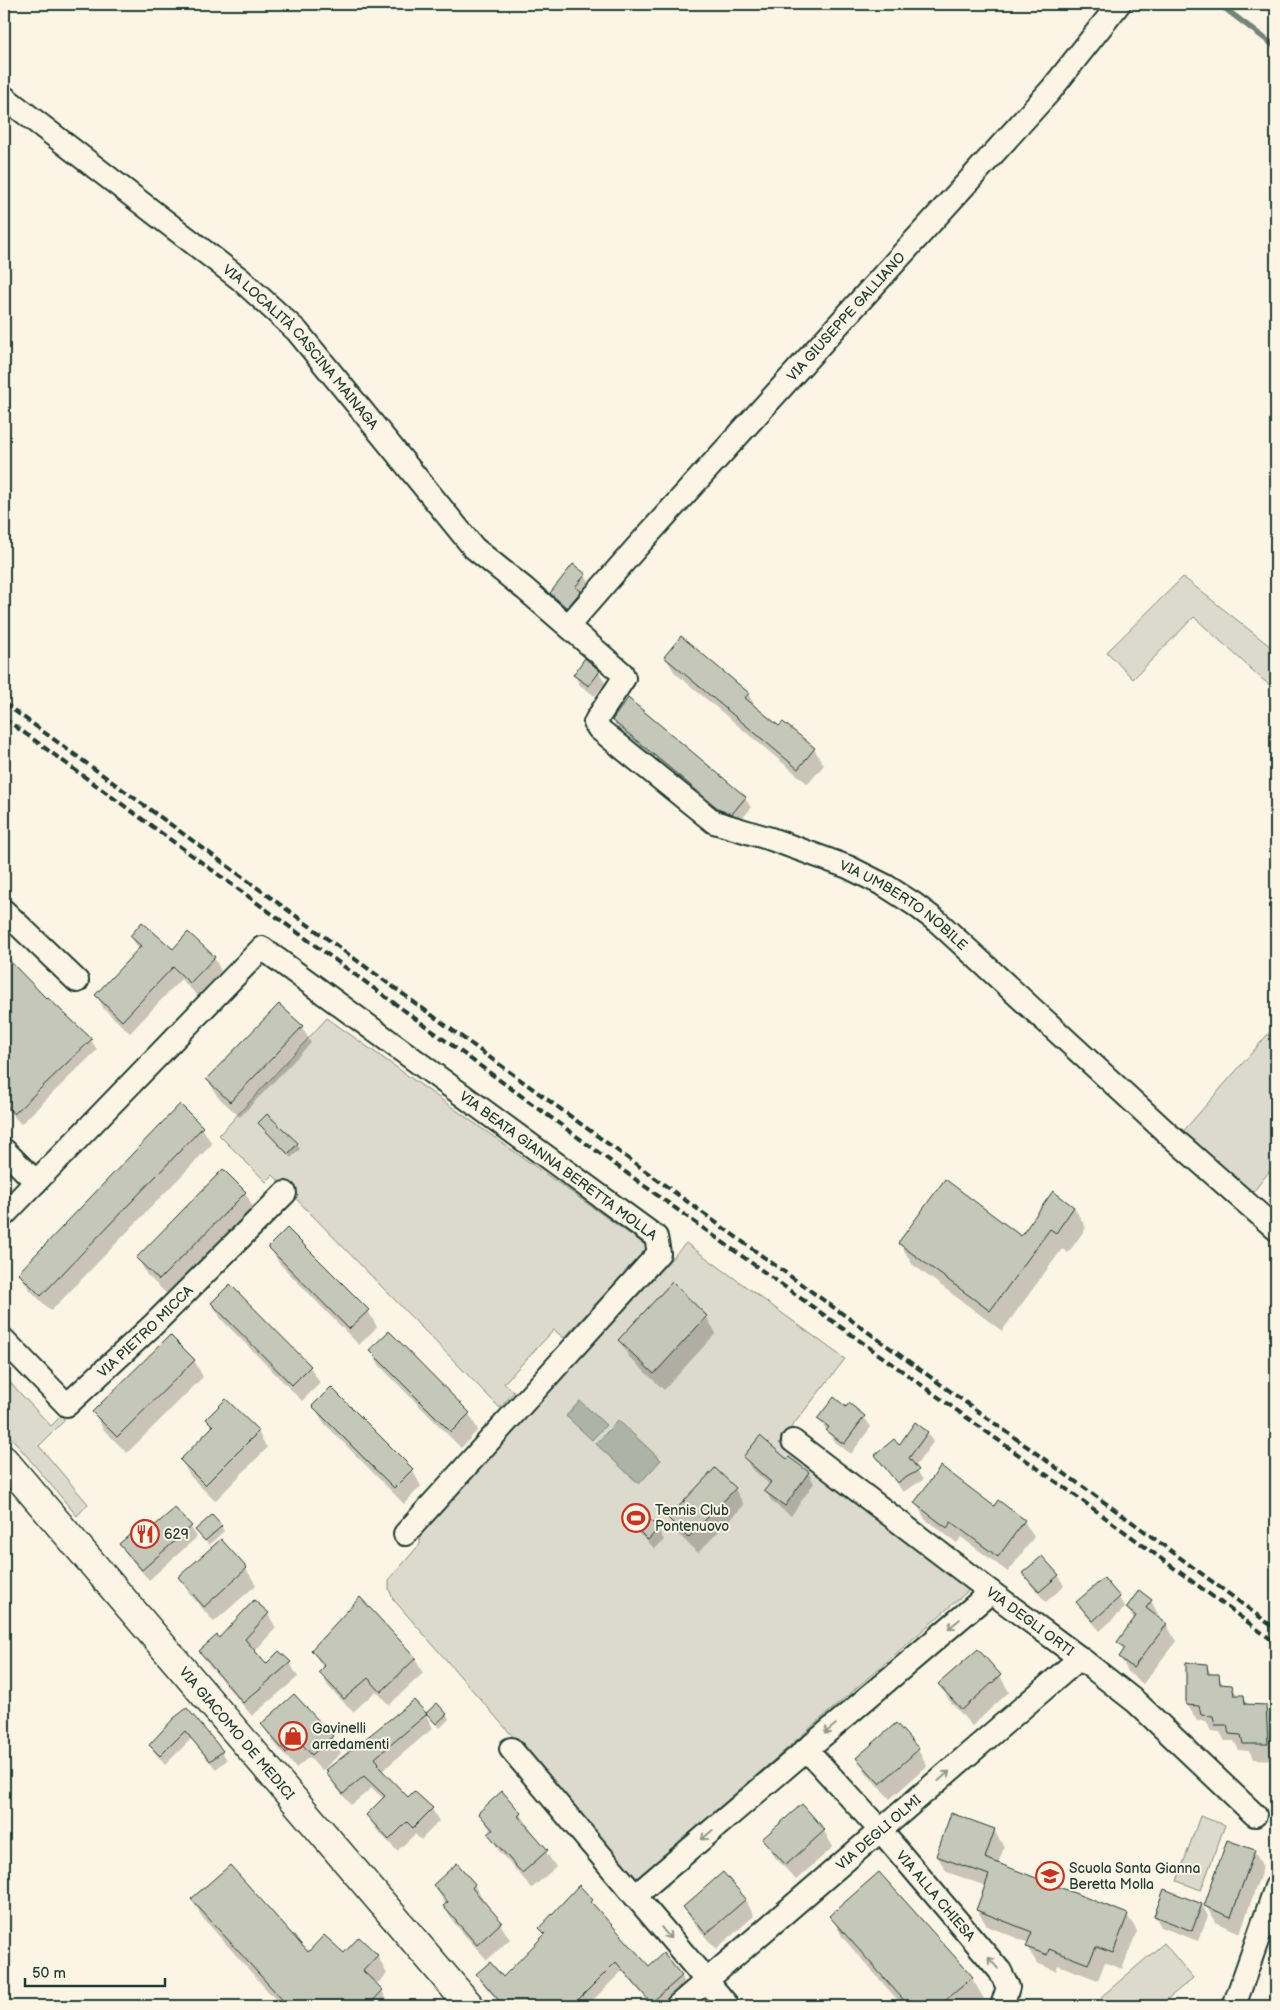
<svg xmlns="http://www.w3.org/2000/svg" width="1280" height="2010" font-family="'Balsamiq Sans',sans-serif">
	<style>
		.green { fill: #dcdacc; stroke: #7e8c80 }
		.water { fill: #aeb3a7; stroke: #758479 }
		.shadow { fill: #0003 }
		.lines { fill: none; stroke-linecap: round; stroke-linejoin: round }
		.stream { stroke: #758479; stroke-width: 5.5 }
		.building { fill: #c5c7b9; stroke: #1f3d34 }
		.minor-casing { stroke: #1f3d34; stroke-width: 26 }
		.major-casing { stroke: #1f3d34; stroke-width: 31 }
		.minor { stroke: #fcf5e5; stroke-width: 22 }
		.major { stroke: #fcf5e5; stroke-width: 28 }
		.rail { stroke: #1f3d34; stroke-width: 4; stroke-dasharray: 8 4; stroke-linecap: butt }
		.oneway { stroke: #8e998c }
		.labels { text-anchor: middle; dominant-baseline: central; stroke-width: 4; stroke-linejoin: round; paint-order: stroke }
		.street-label { font-size: 14px; fill: #1f3d34; stroke: #fcf5e5 }
		.poi-label { font-size: 14px; fill: #1f3d34; stroke: #fcf5e5; text-anchor: start }
	</style>
	<rect width="100%" height="100%" fill="#fcf5e5"/>
	<filter id="ink" filterUnits="userSpaceOnUse"><feTurbulence type="fractalNoise" baseFrequency=".02" numOctaves="2"/><feDisplacementMap in="SourceGraphic" scale="10" xChannelSelector="R" yChannelSelector="G"/><feConvolveMatrix kernelMatrix="1 2 1 2 8 2 1 2 1" color-interpolation-filters="sRGB"/></filter>
	<g filter="url(#ink)">
		<path class="green" d="M1183,577L1276,651V690L1261,678L1194,617L1133,679L1107,652Z
			M327,1018L648,1247L564,1338L554,1330L504,1383L514,1392L500,1408L273,1175L266,1182L219,1135Z
			M1276,1025V1163L1250,1196L1180,1135Z
			M686,1243L845,1359L779,1443L969,1590L637,1879L393,1599L389,1589V1580L420,1544V1533Z
			M4,1376L51,1426L61,1416L65,1420L39,1446L88,1504L77,1516L4,1429Z
			M1200,1816L1225,1825L1201,1890L1177,1881Z
			M1164,1943L1193,1978L1159,2006H1109L1101,1997Z"/>
		<path class="water" d="M580,1401L606,1425L592,1440L566,1416Z
			M618,1420L661,1460L639,1484L596,1444Z"/>
		<path class="shadow" d="M585,575L591,585L573,617L557,604L551,593Z
			M665,657L748,694L757,709L779,728L783,723L814,749L824,765L808,784L675,673Z
			M599,672L605,683L595,696L580,685L574,675Z
			M613,720L745,798L751,808L738,824L728,821L619,731Z
			M131,936L173,951L214,957L221,971L198,996L181,979L130,1033L104,1009L97,996L139,950Z
			M4,954L47,1001L48,999L91,1040L97,1050L21,1124L4,1106V1070L14,1080L4,1043Z
			M302,1027L311,1043L240,1117L217,1096L208,1079Z
			M180,1106L202,1128L212,1144L51,1311L29,1289L19,1273Z
			M259,1123L297,1144L300,1149L291,1158Z
			M245,1192L254,1209L169,1296L147,1275L138,1258Z
			M1074,1207L1086,1228L1068,1253L1062,1249L1002,1331L912,1264L900,1243L1022,1237Z
			M270,1247L368,1311L377,1327L359,1345L279,1263Z
			M230,1286L310,1367L320,1383L302,1401L221,1319L212,1303Z
			M706,1316L716,1333L664,1390L629,1357L620,1341Z
			M371,1350L469,1414L478,1430L461,1448L380,1366Z
			M194,1360L203,1377L127,1453L103,1429L94,1413Z
			M314,1406L412,1470L421,1486L404,1504L323,1422Z
			M847,1408L864,1417L871,1427L851,1454L834,1441L819,1419Z
			M207,1419L258,1432L267,1448L215,1501L191,1477L181,1460L213,1429Z
			M927,1432L933,1442L915,1467L923,1480L903,1492L877,1455L899,1447Z
			M745,1457L788,1461L808,1472L814,1483L791,1516L772,1502L766,1491L770,1485L751,1468Z
			M735,1489L744,1505L698,1553L678,1534L669,1518Z
			M916,1503L994,1508L1024,1521L1034,1537L1008,1572L961,1537L957,1543L925,1519Z
			M631,1521L658,1529L664,1540L655,1549L637,1532Z
			M190,1526L197,1537L149,1580L127,1555L121,1544L152,1530Z
			M221,1526L224,1531L209,1545L197,1531Z
			M221,1540L246,1569L256,1585L214,1622L189,1593L179,1577Z
			M1024,1574L1058,1575L1064,1586L1046,1602L1030,1584Z
			M1119,1598L1125,1608L1100,1631L1084,1613L1078,1602Z
			M360,1599L415,1659L423,1673L389,1705L376,1691L353,1712L328,1686L320,1672L324,1669L312,1650Z
			M1151,1601L1160,1618L1159,1619L1166,1624L1176,1641L1143,1684L1129,1673L1120,1657L1124,1652L1119,1642L1135,1621L1127,1608Z
			M268,1614L276,1628L254,1652L266,1666L279,1653L290,1663L298,1677L252,1716L209,1665L200,1651Z
			M978,1651L1000,1676L1009,1692L972,1726L949,1700L940,1684Z
			M1206,1665L1212,1675L1218,1676L1224,1686H1232L1238,1696H1243L1248,1705L1265,1706L1274,1722L1276,1760L1254,1759L1249,1751L1239,1750L1234,1741H1225L1220,1732L1211,1731L1206,1721H1197L1187,1704Z
			M414,1701L426,1715L433,1728L382,1771L408,1799L432,1809L439,1821L421,1840L415,1834L397,1851L375,1828L367,1815L384,1799L372,1788L351,1805L335,1786L327,1773Z
			M446,1714L449,1719L440,1728L431,1718Z
			M175,1719L222,1752L227,1760L216,1769L191,1739L165,1765L156,1754L150,1746Z
			M262,1724L332,1737L341,1753L322,1771L309,1757L296,1768L272,1740Z
			M918,1750L927,1766L890,1799L867,1774L858,1758Z
			M480,1813H520L556,1867L532,1888L499,1851L490,1835L492,1833Z
			M994,1830L1004,1847L998,1864L1127,1915L1137,1931L1122,1969L1105,1962L1098,1980L1058,1965L1056,1971L1037,1963L1027,1947L1029,1943L987,1926L977,1910L986,1886L947,1872L937,1856Z
			M824,1831L833,1847L796,1880L773,1855L764,1839Z
			M1254,1851L1263,1867L1240,1933L1215,1922L1206,1906Z
			M457,1865L474,1885L510,1939L487,1960L454,1923L444,1907L446,1905L434,1885Z
			M579,1887L649,1968L681,1976L687,1986L664,2006H653L622,1971L587,2006H502L484,1985L478,1974L503,1979L545,1936L541,1928Z
			M745,1899L754,1916L716,1949L694,1924L684,1908Z
			M192,1900L308,1954L377,1955L387,1974L376,1985L382,1991L391,2006H281L203,1918Z
			M1202,1905L1208,1916L1198,1941L1161,1927L1155,1916Z
			M831,1916L972,1978L984,1999L976,2006H903L843,1938Z"/>
		<g class="lines">
			<path class="stream" d="M1219,4L1276,47"/>
		</g>
		<path class="building" d="M573,564L586,574L575,587L581,591L567,608L550,593Z
			M681,636L749,693L745,698L779,726L783,722L815,748L798,769L664,657Z
			M585,658L600,671L589,686L573,675Z
			M628,698L746,797L732,814L720,810L612,720Z
			M142,922L173,949L188,932L215,957L190,983L173,967L122,1021L95,995L141,946L130,936Z
			M4,955L47,999L48,998L92,1039L14,1114L4,1103Z
			M279,1004L303,1026L230,1102L206,1079Z
			M180,1104L203,1127L41,1296L18,1273Z
			M267,1114L298,1143L288,1154L258,1123Z
			M223,1169L246,1192L159,1280L136,1258Z
			M945,1179L1021,1236L1053,1191L1074,1207L1056,1233L1050,1229L990,1311L898,1243Z
			M287,1228L369,1310L349,1329L268,1247Z
			M672,1282L707,1316L654,1374L618,1340Z
			M230,1284L311,1366L292,1385L211,1303Z
			M389,1331L470,1413L451,1432L369,1350Z
			M170,1335L195,1360L117,1437L92,1412Z
			M331,1387L413,1469L394,1488L312,1406Z
			M834,1397L846,1407L849,1403L865,1416L844,1444L826,1431L829,1427L817,1419Z
			M226,1399L259,1431L205,1485L180,1460L213,1426L206,1419Z
			M915,1422L928,1432L909,1458L919,1470L897,1483L875,1455L894,1439L899,1445Z
			M760,1436L787,1459L789,1457L809,1472L785,1506L764,1491L771,1482L743,1457Z
			M941,1466L994,1506L998,1500L1025,1520L998,1557L951,1522L947,1528L914,1503Z
			M715,1468L736,1488L688,1538L668,1518Z
			M175,1508L192,1526L142,1570L119,1544L146,1521L152,1528Z
			M640,1510L659,1528L648,1540L629,1521Z
			M212,1515L222,1526L205,1541L195,1530Z
			M221,1539L247,1568L204,1607L178,1577Z
			M1042,1556L1059,1575L1039,1592L1022,1573Z
			M1104,1578L1120,1597L1093,1621L1076,1602Z
			M1139,1590L1152,1600L1146,1608L1167,1624L1133,1668L1119,1657L1125,1648L1117,1642L1136,1616L1126,1608Z
			M360,1597L416,1658L381,1692L368,1678L344,1699L319,1672L325,1666L311,1650Z
			M254,1600L269,1613L245,1639L266,1664L279,1651L291,1662L243,1703L199,1651L217,1635L219,1638Z
			M978,1649L1001,1675L962,1710L938,1684Z
			M1186,1662L1207,1664L1208,1674H1219L1220,1684L1232,1685L1234,1695H1244L1245,1704L1266,1705L1268,1744H1243L1241,1735L1229,1734L1227,1725H1215L1213,1716L1201,1715L1199,1706L1186,1705Z
			M294,1694L333,1736L312,1755L299,1741L286,1753L261,1724Z
			M414,1700L427,1714L375,1758L379,1763L377,1765L408,1797L414,1791L433,1808L413,1828L407,1822L389,1840L366,1815L385,1796L364,1776L343,1794L326,1773L328,1771L326,1770Z
			M437,1703L447,1714L436,1724L426,1713Z
			M187,1708L223,1751L210,1761L185,1731L160,1756L149,1745L174,1718Z
			M896,1723L919,1749L880,1784L856,1758Z
			M502,1791L521,1813L518,1816L548,1850L522,1873L488,1834L493,1830L478,1813Z
			M802,1804L825,1830L786,1865L762,1839Z
			M951,1813L995,1829L985,1858L1128,1914L1113,1953L1096,1947L1088,1964L1049,1949L1047,1955L1026,1947L1032,1932L976,1910L989,1875L936,1856Z
			M1227,1840L1255,1850L1231,1917L1204,1906Z
			M457,1863L475,1884L472,1888L502,1922L477,1945L443,1906L448,1902L433,1885Z
			M230,1865L308,1952L324,1935L344,1953L359,1937L378,1955L363,1971L383,1990L368,2006H288L191,1899Z
			M723,1872L746,1899L706,1934L683,1907Z
			M879,1872L973,1977L939,2006H909L829,1916Z
			M579,1885L593,1900L591,1902L649,1966L663,1953L682,1976L651,2003L616,1962L572,2006H504L476,1974L490,1962L503,1977L545,1934L539,1928Z
			M1164,1889L1202,1904L1192,1931L1154,1916Z"/>
		<g class="lines">
			<defs>
				<g id="minor">
					<path id="s1" d="M4,97L240,279L297,331L474,548L525,589L622,673L624,678L597,719L595,723L599,729L714,822L771,839L848,867L886,886L914,904L938,922L1166,1132L1276,1229"/>
					<path id="s2" d="M568,626L636,548L1051,90L1119,4"/>
					<path d="M4,911L77,981"/>
					<path d="M4,1150L36,1182"/>
					<path id="s3" d="M4,1215L262,948L656,1237L659,1253L405,1534"/>
					<path id="s4" d="M4,1340L67,1405L154,1324L285,1193"/>
					<path id="s5" d="M793,1441L991,1592L1080,1658L1136,1702L1255,1815"/>
					<path d="M511,1749L728,2006"/>
					<path id="s6" d="M806,1749L881,1831L1000,1971L1008,1987L1002,2006"/>
					<path d="M635,1896L991,1592"/>
					<path id="s7" d="M677,2006L1080,1658"/>
					<path d="M1234,2006L1276,1887"/>
				</g>
				<g id="major">
					<path id="s8" d="M4,1460L470,2006"/>
				</g>
			</defs>
			<use href="#minor" class="minor-casing"/>
			<use href="#major" class="major-casing"/>
			<use href="#minor" class="minor"/>
			<use href="#major" class="major"/>
			<path class="rail" d="M4,703L740,1240L1136,1525L1276,1629
				M4,718L650,1190L1076,1496L1276,1643"/>
		</g>
		<defs><path id="oneway-shaft" d="M-6 0H5M1.5-3L5.5 0L1.5 3" fill="none" stroke-width="1.6" stroke-linecap="round" stroke-linejoin="round" transform="scale(1.25)"/></defs>
		<g class="oneway">
			<use href="#oneway-shaft" transform="translate(954 1624) rotate(140)"/>
			<use href="#oneway-shaft" transform="translate(830 1729) rotate(140)"/>
			<use href="#oneway-shaft" transform="translate(944 1776) rotate(-41)"/>
			<use href="#oneway-shaft" transform="translate(707 1835) rotate(139)"/>
			<use href="#oneway-shaft" transform="translate(666 1933) rotate(50)"/>
			<use href="#oneway-shaft" transform="translate(993 1963) rotate(-131)"/>
		</g>
	</g>
	<defs>
		<symbol id="stadium-ring" viewBox="-11 -11 22 22"><circle r="9.5" fill="#fcf5e5" stroke="#c8321e" stroke-width="1.5"/><path d="M0-5a6.5 5 0 1 0 0 10a6.5 5 0 1 0 0-10ZM-3.5-1.8h7v3.6h-7Z" fill="#c8321e"/></symbol>
		<symbol id="restaurant-ring" viewBox="-11 -11 22 22"><circle r="9.5" fill="#fcf5e5" stroke="#c8321e" stroke-width="1.5"/><path d="M-5-6h1v4h1v-4h1v4h1v-4h1v5L-1.5 .5V6h-2V.5L-5-1ZM5-6V6H3V1.5H1.5Q1.5-4 5-6Z" fill="#c8321e"/></symbol>
		<symbol id="shop-ring" viewBox="-11 -11 22 22"><circle r="9.5" fill="#fcf5e5" stroke="#c8321e" stroke-width="1.5"/><path d="M-5-2.5h2.3a2.7 3.5 0 0 1 5.4 0H5L5.5 6h-11ZM-1.5-2.5h3a1.5 2.3 0 0 0-3 0Z" fill="#c8321e"/></symbol>
		<symbol id="school-ring" viewBox="-11 -11 22 22"><circle r="9.5" fill="#fcf5e5" stroke="#c8321e" stroke-width="1.5"/><path d="M0-5L7-2L0 1L-7-2ZM-4 1L0 2.5L4 1V4Q0 6-4 4Z" fill="#c8321e"/></symbol>
	</defs>
	<g fill-rule="evenodd">
		<use href="#stadium-ring" x="620" y="1502" width="32" height="32"/>
		<use href="#restaurant-ring" x="129" y="1518" width="32" height="32"/>
		<use href="#shop-ring" x="277" y="1720" width="32" height="32"/>
		<use href="#school-ring" x="1034" y="1860" width="32" height="32"/>
	</g>
	<g class="labels">
		<g class="street-label">
			<text stroke="none"><textPath href="#s2" startOffset="416">VIA GIUSEPPE GALLIANO</textPath></text>
			<text stroke="none"><textPath href="#s1" startOffset="389">VIA LOCALITÀ CASCINA MAINAGA</textPath></text>
			<text stroke="none"><textPath href="#s1" startOffset="1272">VIA UMBERTO NOBILE</textPath></text>
			<text stroke="none"><textPath href="#s3" startOffset="739">VIA BEATA GIANNA BERETTA MOLLA</textPath></text>
			<text stroke="none"><textPath href="#s4" startOffset="198">VIA PIETRO MICCA</textPath></text>
			<text stroke="none"><textPath href="#s5" startOffset="298">VIA DEGLI ORTI</textPath></text>
			<text stroke="none"><textPath href="#s8" startOffset="359">VIA GIACOMO DE MEDICI</textPath></text>
			<text stroke="none"><textPath href="#s7" startOffset="266">VIA DEGLI OLMI</textPath></text>
			<text stroke="none"><textPath href="#s6" startOffset="196">VIA ALLA CHIESA</textPath></text>
		</g>
		<g class="poi-label">
			<text x="655" y="1510">Tennis Club<tspan x="655" dy="16">Pontenuovo</tspan></text>
			<text x="164" y="1534">629</text>
			<text x="312" y="1728">Gavinelli<tspan x="312" dy="16">arredamenti</tspan></text>
			<text x="1069" y="1868">Scuola Santa Gianna<tspan x="1069" dy="16">Beretta Molla</tspan></text>
		</g>
	</g>
	<rect width="1280" height="2010" fill="none" stroke="#fcf5e5" stroke-width="20"/>
	<rect x="10" y="10" width="1260" height="1990" fill="none" stroke="#1f3d34" stroke-width="2" filter="url(#ink)"/>
	<path d="M25 1978v8h140v-8" fill="none" stroke="#1f3d34" stroke-width="2.5"/>
	<text x="32" y="1978" font-size="15" fill="#1f3d34" stroke="#fcf5e5" stroke-width="4" paint-order="stroke">50 m</text>
</svg>
